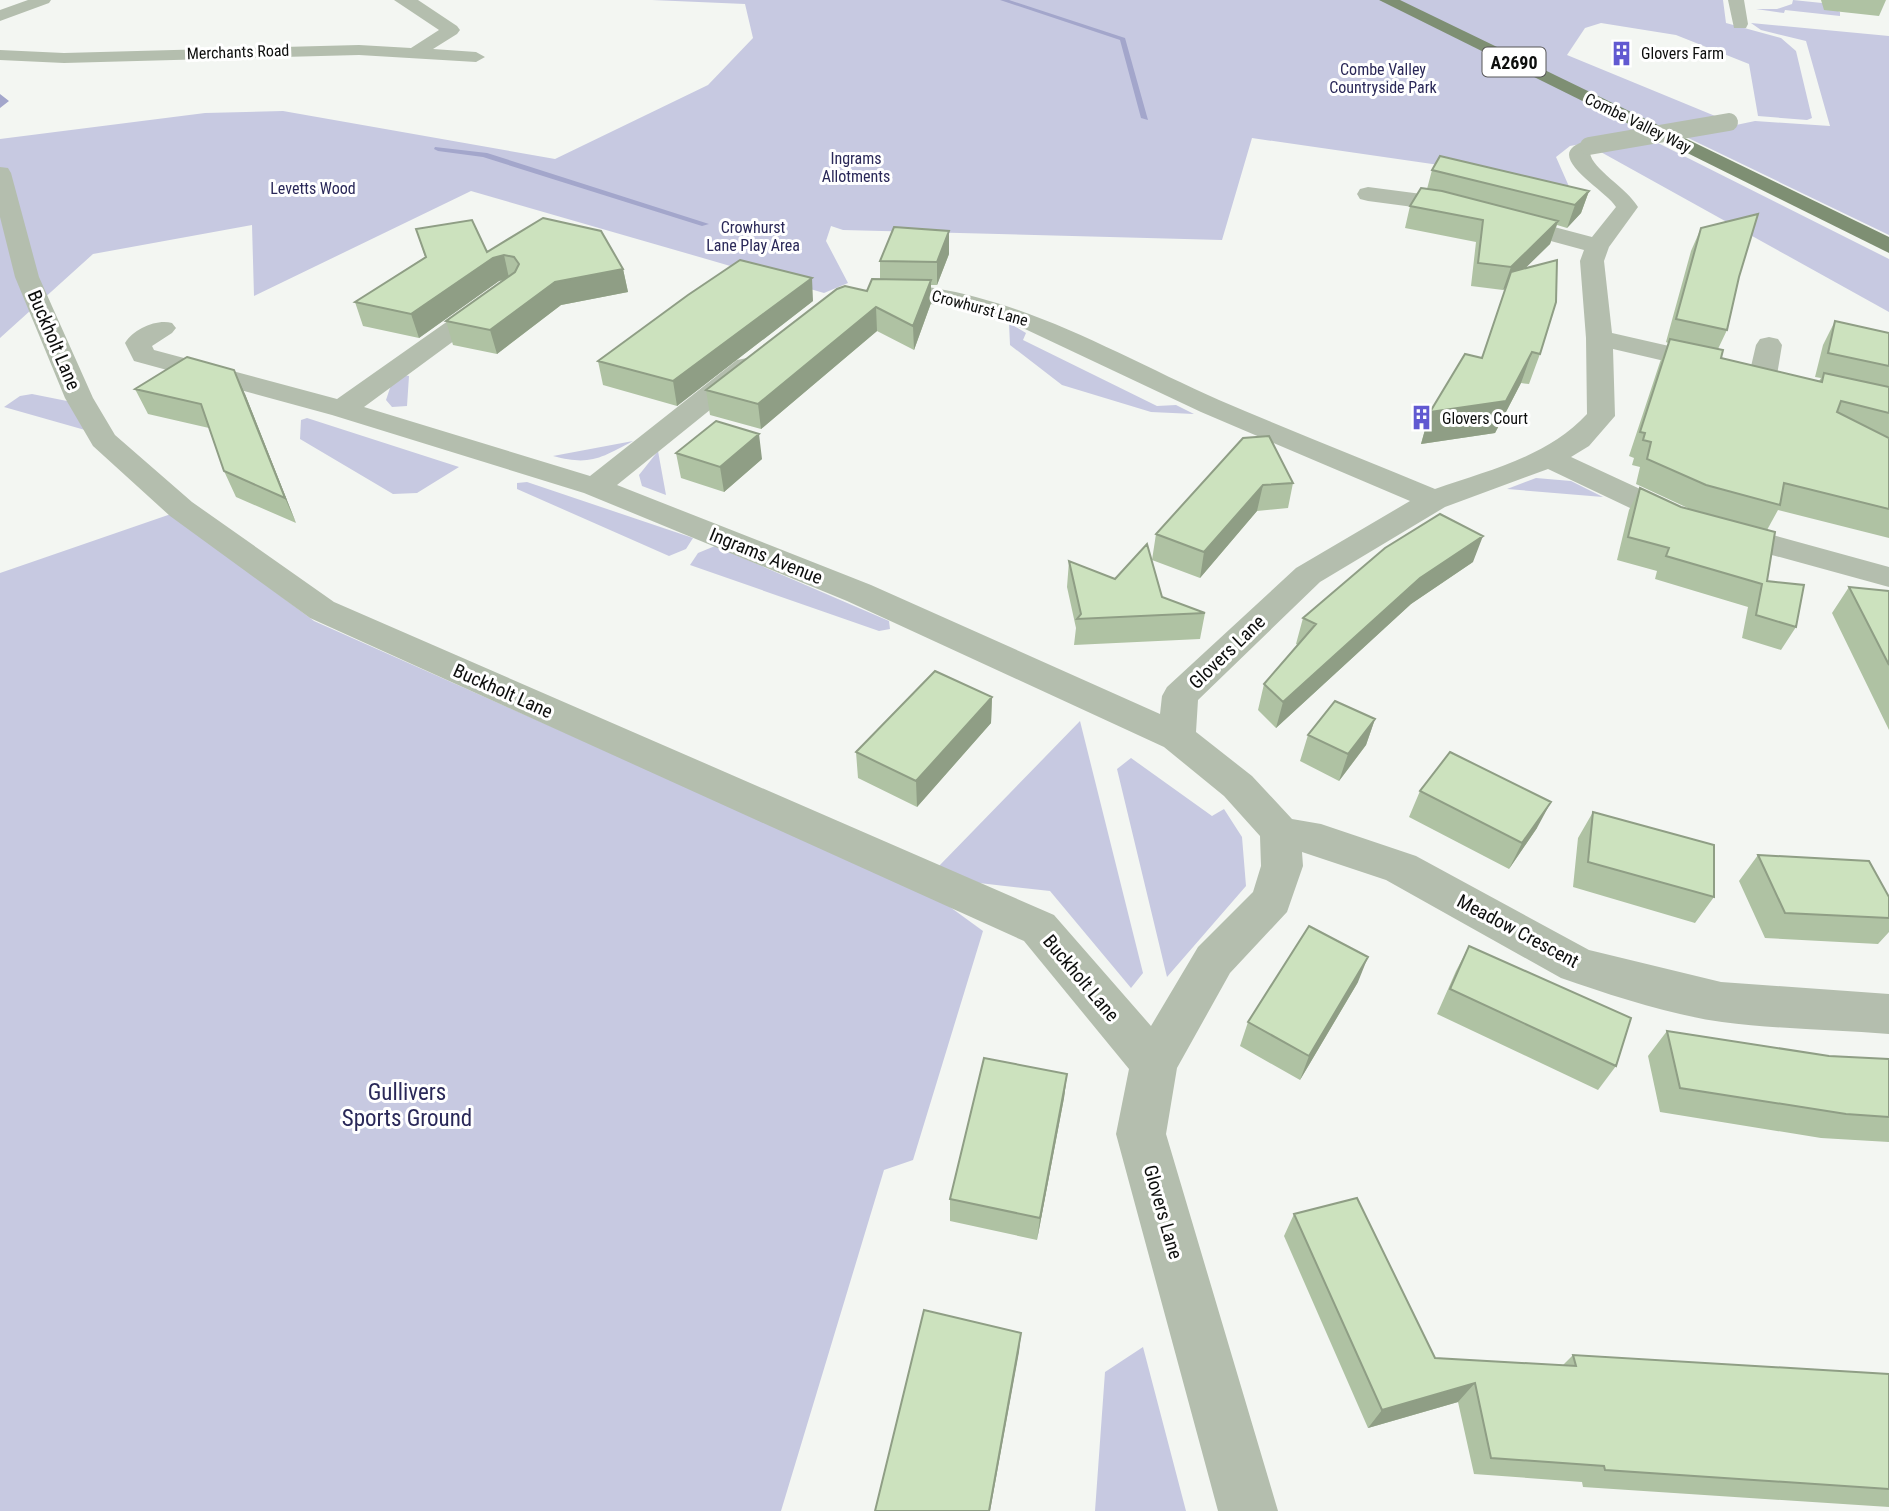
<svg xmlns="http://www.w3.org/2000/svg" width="1889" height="1511" font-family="'Roboto Condensed',sans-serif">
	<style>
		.green { fill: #c7c9e1 }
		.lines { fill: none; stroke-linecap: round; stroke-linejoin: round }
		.stream { fill: #a3a6cb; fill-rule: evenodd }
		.minor { fill: #b4beae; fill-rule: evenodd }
		.primary { fill: #7e8f73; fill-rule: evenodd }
		.minor-bridge { stroke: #b4beae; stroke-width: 18 }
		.wall { fill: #afc2a3 }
		.shaded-wall { fill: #8f9e85 }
		.building { fill: #cce2be; stroke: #8f9e85; stroke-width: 2 }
		.labels { text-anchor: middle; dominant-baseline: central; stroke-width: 6; stroke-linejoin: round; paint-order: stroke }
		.far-street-label { font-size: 16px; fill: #0d0e0d; stroke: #fff }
		.far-poi-label { font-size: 16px; fill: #0d0e0d; stroke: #fff; text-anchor: start }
		.far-park-label { font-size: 16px; fill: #2a2858; stroke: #fff }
		.shield { fill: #fff; stroke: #565656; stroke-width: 2 }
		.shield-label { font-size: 18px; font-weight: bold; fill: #0d0e0d }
		.street-label { font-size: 19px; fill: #0d0e0d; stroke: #fff }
		.near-park-label { font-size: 23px; fill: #2a2858; stroke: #fff }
	</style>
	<rect width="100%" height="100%" fill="#f3f6f2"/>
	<path class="green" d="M652,0H1723L1726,23L1781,38L1796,51L1812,118L1807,120L1758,116L1749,64L1676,35L1601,23L1585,28L1567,55L1720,118L1570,146L1556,157L1571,191L1446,166L1252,138L1222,240L843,230L831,226L826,241L848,283L824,293L471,191L254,296L252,225L93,254L0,338V139L205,113L283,111L555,159L708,85L753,38L745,4Z
		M1793,0L1822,3L1840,12V16L1785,10L1784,13L1756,9H1777L1792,4Z
		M1751,23L1889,36V235L1684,136L1755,121L1830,126L1806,41L1761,30Z
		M1654,141L1889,259V312L1599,151Z
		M1009,323L1026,333L1023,340L1157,406L1176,405L1194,414L1151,412L1062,385L1010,345Z
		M404,375L409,376L407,406L392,407L386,400L391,385Z
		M32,394L72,402L85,430L4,407L20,396Z
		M307,418L459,467L417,493L393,494L300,439L301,420Z
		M633,441C601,458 590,466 553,456Z
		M658,451L666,495L642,486L639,475Z
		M1536,478L1571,481L1603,497L1507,489Z
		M527,482L693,538L686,549L669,556L517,489V483Z
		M171,514L314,621L939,899L983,931L913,1160L884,1170L781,1511H0V573Z
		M715,546L889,621L890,629L879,631L690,565L698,553Z
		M1080,721L1143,973L1131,988L1050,891L979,883L939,866Z
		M1131,758L1212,816L1224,809L1242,837L1246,886L1167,977L1117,769Z
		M1143,1347L1186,1511H1095L1105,1372Z"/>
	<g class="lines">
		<path class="stream" d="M1000,0H1009L1125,38L1148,120L1141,118L1120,40Z
			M0,94L9,101L0,108Z
			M435,147L487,153L709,224L702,226L483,157L438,151L434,149Z"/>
		<path class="minor" d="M28,0H51L49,3L0,21V10Z
			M394,0H418L457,26L460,30L457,34L433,49L476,52L485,57L476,62L359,55L64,63L0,60V50L64,53L359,45L411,48L439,30Z
			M1728,0H1744L1748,24L1746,28H1734Z
			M1589,140L1596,142L1599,146L1590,153C1592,169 1627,188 1638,207L1609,247L1604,261L1612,333L1726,359L1730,365L1726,371L1716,373L1613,349L1615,416L1589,446L1571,457L1692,513L1889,567V587L1670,527L1548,469L1445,507L1320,582L1198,700L1196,732L1252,776L1292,819L1321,824L1416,856L1589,950L1721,982L1889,994V1034C1834,1030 1777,1029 1722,1022C1671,1015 1610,995 1561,978L1386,880L1302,852L1303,866L1287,912L1230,973L1177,1068L1166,1134L1278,1511H1218L1116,1134L1129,1069L1024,941L310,618L170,516L93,446L65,398L15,277L0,217V167L8,168L11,173L39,277L93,398L115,435L192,502L334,602L1054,915L1151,1026L1198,947L1253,892L1261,866L1260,836L1224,796L1164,747L847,601L584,493L332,415L134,361L125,343C134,329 156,319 172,323L176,328L172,333L152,346L154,350L337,399L482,297L491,294L500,297L504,302L500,307L364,407L590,476L737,360L747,358L757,360L761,366L757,372L617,485L871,585L1160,714L1162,696L1167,687L1296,568L1410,501L1201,412L1025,329L956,307L871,297L868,292L871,287C891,282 914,285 934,288C1037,305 1126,359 1219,400C1291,431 1363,459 1435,489C1489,470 1547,457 1587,414L1586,338L1580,261L1584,250L1436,210L1368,201L1360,199L1357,194L1360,189L1368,187L1437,196L1592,237L1616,207C1604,188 1536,153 1589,140Z
			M1769,337L1778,339L1782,345L1777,375L1773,381L1763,383L1753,381L1749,375L1756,345L1760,339Z"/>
		<path class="primary" d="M1379,0H1400L1889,237V253Z"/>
		<path class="minor-bridge" d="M1589,146L1729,122"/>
	</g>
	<path class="wall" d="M1821,0H1886L1879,16L1824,10Z
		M1432,170L1589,191L1581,213L1567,228L1557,225L1550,244L1525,268L1540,354L1529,384L1521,383L1495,433L1421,444L1430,412L1482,358L1506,288L1503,290L1471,286L1476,242L1405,228L1410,206L1427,189Z
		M1701,228L1739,277L1727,330L1718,349L1721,358L1819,381L1821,378L1815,377L1823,345L1835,321L1889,333V538L1778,510L1767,530V581L1796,627L1781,650L1742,638L1748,607L1655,579L1657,571L1617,560L1629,510L1640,488L1681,507L1690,509L1636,484L1640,467L1632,465L1634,458L1629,456L1660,362L1668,343L1666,342L1691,251Z
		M416,229L487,252L623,269L628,292L561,305L497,354L453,345L446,321L504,280L499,281L419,338L363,326L355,302L425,257Z
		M949,254L937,285H931V303L914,350L877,331L761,429L710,415L706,390L867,291L880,279V261Z
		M813,301L677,406L603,385L598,361Z
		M135,389L245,394L296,523L236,497L224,471L209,428L148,414Z
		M1243,438L1293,483L1288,508L1257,511L1200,578L1152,560L1156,534Z
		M676,453L762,459L724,492L681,478Z
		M1069,561L1205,613L1200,639L1074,645L1076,628L1067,587Z
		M1473,562L1411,604L1276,728L1258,710L1264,684L1298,645L1296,644L1303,618Z
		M1849,587L1889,591V730L1832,613Z
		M992,697L991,723L917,807L858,778L856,752Z
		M1375,719L1366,745L1339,781L1300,761L1308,735Z
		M1420,791L1537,828L1509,869L1409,817Z
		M1593,812L1714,897L1695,923L1573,887L1578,838Z
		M1758,855L1889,897V932L1878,944L1765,938L1739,881Z
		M1469,946L1616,1066L1598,1090L1437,1014L1456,971Z
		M1358,982L1300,1080L1240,1046L1248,1022Z
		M1667,1031L1829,1056L1889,1059V1142L1821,1138L1660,1112L1648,1056Z
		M1067,1074L1064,1098L1037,1240L950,1221V1199Z
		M1294,1214L1435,1358L1563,1365L1573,1355L1889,1374V1507L1583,1487L1582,1482L1474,1474L1458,1402L1368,1428L1284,1236Z"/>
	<path class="shaded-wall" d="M1589,191L1581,213L1567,228L1575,205Z
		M1558,221L1550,244L1503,290L1511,267Z
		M949,231V254L937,285V262Z
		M504,255L509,278L499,281L419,338L411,314L493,258Z
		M623,269L628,292L561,305L497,354L490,330L555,282Z
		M812,278L813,301L677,406L673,381Z
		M931,280V303L914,350L913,326Z
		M876,307L877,331L761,429L758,404Z
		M1532,352L1521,383L1495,433L1421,444L1430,412Z
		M234,370L245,394L296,523L285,498Z
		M759,434L762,459L724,492L720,467Z
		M1263,485L1257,511L1200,578L1204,552Z
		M1483,536L1473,562L1411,604L1276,728L1283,702L1420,578Z
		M992,697L991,723L917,807L916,781Z
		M1375,719L1366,745L1339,781L1348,754Z
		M1551,802L1537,828L1509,869L1522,843Z
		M1368,957L1358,982L1300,1080L1309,1056Z
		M1067,1074L1064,1098L1037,1240L1040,1218Z
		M1021,1333L1019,1352L990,1511H989Z
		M1475,1383L1458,1402L1368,1428L1382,1410Z"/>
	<path class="building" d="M1440,156L1589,191L1575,205L1432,170Z
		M1421,188L1442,191L1558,221L1511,267L1478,263L1483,220L1410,206Z
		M1758,214L1739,277L1727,330L1676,319L1701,228Z
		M543,218L601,231L623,269L555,282L490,330L446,321L515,272L519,264L514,257L504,255L493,258L411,314L355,302L426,257L416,229L472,220L487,252Z
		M894,227L949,231L937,262L880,261Z
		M740,260L812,278L673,381L598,361L688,295Z
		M1557,260L1556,302L1540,354L1532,352L1506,401L1430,412L1465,354L1482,358L1511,272Z
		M872,279L931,280L913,326L876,307L758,404L706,390L837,289L845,286L867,291Z
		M1835,321L1889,333V366L1828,353Z
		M1670,339L1723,350L1721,358L1822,382L1824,373L1889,387V413L1841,401L1837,412L1889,438V509L1784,483L1780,505L1706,485L1647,459L1651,442L1643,440L1645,433L1640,432Z
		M187,357L234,370L285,498L224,471L201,404L135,389Z
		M716,421L759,434L720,467L676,453Z
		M1269,436L1293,483L1263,485L1204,552L1156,534L1243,438Z
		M1640,488L1681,507L1775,532L1767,581L1804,585L1796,627L1756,615L1762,584L1666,556L1669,548L1628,537Z
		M1440,514L1483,536L1420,578L1283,702L1264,684L1316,624L1303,618L1385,548Z
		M1147,544L1162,597L1205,613L1077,619L1081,614L1069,561L1115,579Z
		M1849,587L1889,591V665Z
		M935,671L992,697L916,781L856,752Z
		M1335,701L1375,719L1348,754L1308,735Z
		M1450,752L1551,802L1522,843L1420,791Z
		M1593,812L1714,845V897L1588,862Z
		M1758,855L1869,861L1889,897V918L1785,913Z
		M1309,926L1368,957L1309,1056L1248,1022Z
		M1469,946L1631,1018L1616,1066L1450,989Z
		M1667,1031L1829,1056L1889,1059V1117L1846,1114L1680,1088Z
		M984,1058L1067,1074L1040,1218L950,1199Z
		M1357,1198L1435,1358L1576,1366L1573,1355L1889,1374V1489L1605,1470L1604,1466L1491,1458L1475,1383L1382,1410L1294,1214Z
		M924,1310L1021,1333L989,1511H875Z"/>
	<defs>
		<symbol id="building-bare" viewBox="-9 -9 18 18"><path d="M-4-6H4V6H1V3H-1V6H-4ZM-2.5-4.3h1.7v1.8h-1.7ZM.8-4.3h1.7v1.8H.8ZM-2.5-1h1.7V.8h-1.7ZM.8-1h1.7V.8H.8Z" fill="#6159d1" stroke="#fff" stroke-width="2.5" paint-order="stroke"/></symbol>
	</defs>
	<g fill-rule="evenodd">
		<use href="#building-bare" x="1604" y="36" width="35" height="35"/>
		<use href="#building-bare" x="1404" y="400" width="35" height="35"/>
	</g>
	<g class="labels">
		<g class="far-street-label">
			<text transform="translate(238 52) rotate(-2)">Merchants Road</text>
			<text transform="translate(1638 123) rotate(26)">Combe Valley Way</text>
			<text transform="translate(980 308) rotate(15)">Crowhurst Lane</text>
		</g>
		<g class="far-poi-label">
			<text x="1641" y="53">Glovers Farm</text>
			<text x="1442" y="418">Glovers Court</text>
		</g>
		<g class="far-park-label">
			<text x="1383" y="69">Combe Valley<tspan x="1383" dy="18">Countryside Park</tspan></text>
			<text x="856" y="158">Ingrams<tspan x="856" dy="18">Allotments</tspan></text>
			<text x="313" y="188">Levetts Wood</text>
			<text x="753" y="227">Crowhurst<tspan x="753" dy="18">Lane Play Area</tspan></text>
		</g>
		<rect class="shield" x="1482.5" y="47.5" width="63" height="29" rx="5"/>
		<g class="shield-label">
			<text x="1514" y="62">A2690</text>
		</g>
		<g class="street-label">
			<text transform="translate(54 340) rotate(67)">Buckholt Lane</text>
			<text transform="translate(766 556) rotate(22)">Ingrams Avenue</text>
			<text transform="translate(1227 652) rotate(-44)">Glovers Lane</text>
			<text transform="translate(503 691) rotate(24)">Buckholt Lane</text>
			<text transform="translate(1518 931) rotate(28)">Meadow Crescent</text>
			<text transform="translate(1081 978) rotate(50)">Buckholt Lane</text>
			<text transform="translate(1163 1212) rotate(74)">Glovers Lane</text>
		</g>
		<g class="near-park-label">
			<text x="407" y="1092">Gullivers<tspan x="407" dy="26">Sports Ground</tspan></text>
		</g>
	</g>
</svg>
